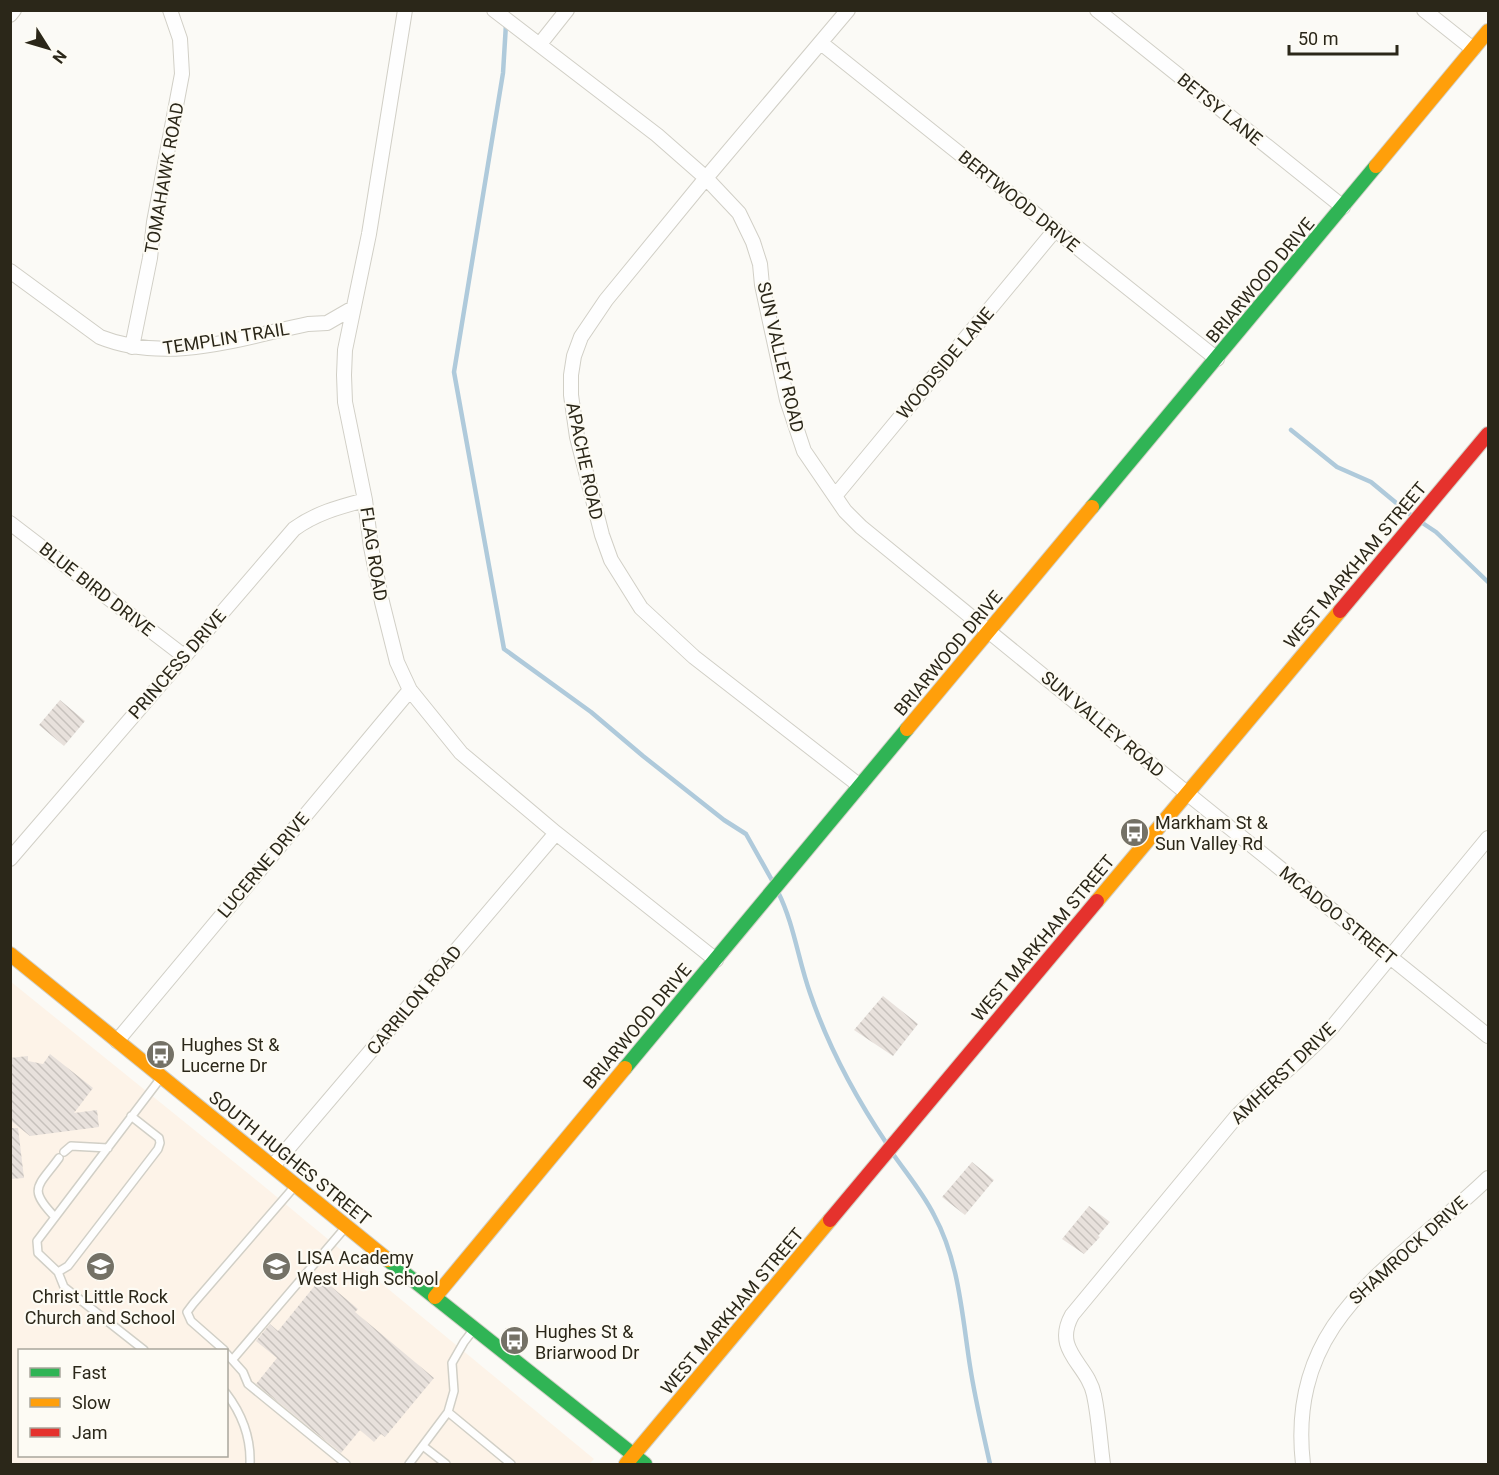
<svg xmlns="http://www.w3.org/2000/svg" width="1499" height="1475" font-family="Roboto,sans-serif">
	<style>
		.education { fill: #fdf3e8; fill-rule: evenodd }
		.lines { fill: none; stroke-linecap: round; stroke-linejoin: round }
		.stream { stroke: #afcadb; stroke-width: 4.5 }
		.building { fill: url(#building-back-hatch) }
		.lane-casing { stroke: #d1cfc6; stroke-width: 10 }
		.street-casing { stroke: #d1cfc6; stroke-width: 16 }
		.fast-casing { stroke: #d1cfc6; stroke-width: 16 }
		.slow-casing { stroke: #d1cfc6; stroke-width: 16 }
		.jam-casing { stroke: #d1cfc6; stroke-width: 16 }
		.lane { stroke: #fefefe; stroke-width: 7 }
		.street { stroke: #fefefe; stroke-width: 14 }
		.fast { stroke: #30b455; stroke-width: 14 }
		.slow { stroke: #ff9f0a; stroke-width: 14 }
		.jam { stroke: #e5322d; stroke-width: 14 }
		.labels { text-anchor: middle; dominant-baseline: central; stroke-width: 4.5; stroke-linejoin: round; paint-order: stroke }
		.street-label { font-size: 18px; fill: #2b2719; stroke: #fdfbf4 }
		.poi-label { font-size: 18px; fill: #2b2719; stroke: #fdfbf4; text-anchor: start }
	</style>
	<defs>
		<pattern id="building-back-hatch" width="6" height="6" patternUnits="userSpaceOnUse" patternTransform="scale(1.5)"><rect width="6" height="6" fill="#e8e1dc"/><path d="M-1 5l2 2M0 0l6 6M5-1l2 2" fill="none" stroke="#c7c1bc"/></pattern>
	</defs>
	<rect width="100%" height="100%" fill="#fbfaf6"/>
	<path class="education" d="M10,981L260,1183L594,1459L589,1464H11ZM20,1350H226V1456H20Z"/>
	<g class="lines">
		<path class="stream" d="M506,24L503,73L454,372L504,649L591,712L643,756L724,820L746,834L773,882
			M1291,430L1337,467L1371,482L1412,516
			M1421,522L1436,532L1488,582
			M778,892C794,924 798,959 810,993C828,1046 856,1098 887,1144
			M893,1154C907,1174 923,1193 934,1215C959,1261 962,1315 970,1366C975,1399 983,1432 990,1464"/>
	</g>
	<path class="building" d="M60,700L85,721L64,746L39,725Z
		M883,996L918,1024L893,1056L854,1030Z
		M50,1054L93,1088L74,1113L97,1110L99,1127L30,1136L10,1120V1058L28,1056V1061L43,1064Z
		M10,1128H18L24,1178L10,1179Z
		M972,1162L994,1180L965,1215L942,1197Z
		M1089,1206L1110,1222L1098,1236L1100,1237L1084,1254L1062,1239Z
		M321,1278L358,1309L355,1312L434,1378L385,1437L381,1434L374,1442L360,1430L341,1453L256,1384L277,1358L256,1341L270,1324L278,1331Z"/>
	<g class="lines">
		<defs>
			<path id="lane" d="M131,1116L159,1138L160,1143L158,1149L68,1266L58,1272L38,1253L37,1241L160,1079
				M64,1152L71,1146L108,1148
				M55,1217C27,1188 38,1187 59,1158
				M58,1272L64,1287L144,1350
				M224,1350L191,1321L187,1312L193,1304L295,1186
				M226,1353L243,1372L248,1384L346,1464
				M233,1359L344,1229
				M226,1393C242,1414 251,1438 250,1464
				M448,1412L511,1464
				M423,1446L446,1464
				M409,1464L448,1412L454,1391L452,1363L464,1342L474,1329"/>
			<path id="street" d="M405,10L369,234L345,350L344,375L345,402L365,500L371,547L382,602L397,662L410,690L461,753L556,833L716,960
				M494,10L657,135L706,178L739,213L753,242L760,264L762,285L787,400L804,451L845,511L861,527L1188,794L1488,1036
				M848,10L706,178L606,300L581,337L574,356L571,375V395L577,437L602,535L611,560L641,608L694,657L860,786
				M1097,10L1343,207
				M1424,10L1473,49
				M10,15L14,10
				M821,43L1217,359
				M540,44L567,10
				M10,271L100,337C167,364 240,338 308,324L327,323L353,308
				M132,347L150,258L154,222L182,74L180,39L170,10
				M835,496L1055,230
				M10,523L184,656
				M10,859L294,529C316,513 339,507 365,500
				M117,1041L410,690
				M273,1166L556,833
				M1103,1464C1100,1442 1099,1418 1094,1395C1088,1364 1052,1351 1072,1315L1236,1117C1268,1085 1304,1058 1334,1025L1488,838
				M1303,1464C1286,1316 1397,1266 1488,1178"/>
			<path id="fast" d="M1092,507L1376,166
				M625,1068L907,729
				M388,1260L645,1464"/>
			<path id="slow" d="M1376,166L1488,31
				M907,729L1092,507
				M1097,901L1340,611
				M10,954L388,1260
				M435,1297L625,1068
				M626,1464L830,1220"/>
			<path id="jam" d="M1340,611L1488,434
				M830,1220L1097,901"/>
		</defs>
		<use href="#lane" class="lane-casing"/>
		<use href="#street" class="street-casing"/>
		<use href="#fast" class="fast-casing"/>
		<use href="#slow" class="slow-casing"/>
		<use href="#jam" class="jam-casing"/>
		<use href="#lane" class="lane"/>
		<use href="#street" class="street"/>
		<use href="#fast" class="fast"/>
		<use href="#slow" class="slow"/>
		<use href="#jam" class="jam"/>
	</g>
	<defs>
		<symbol id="bus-disc" viewBox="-11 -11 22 22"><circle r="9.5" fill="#747166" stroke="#fdfbf4"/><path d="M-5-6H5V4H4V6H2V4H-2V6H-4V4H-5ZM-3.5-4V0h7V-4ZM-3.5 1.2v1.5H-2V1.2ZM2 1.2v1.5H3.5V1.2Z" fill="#fff"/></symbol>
		<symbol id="school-disc" viewBox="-11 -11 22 22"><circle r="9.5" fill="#747166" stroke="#fdfbf4"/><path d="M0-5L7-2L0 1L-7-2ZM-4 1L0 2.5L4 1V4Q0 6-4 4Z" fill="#fff"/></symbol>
	</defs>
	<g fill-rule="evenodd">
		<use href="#bus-disc" x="1118" y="816" width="33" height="33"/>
		<use href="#bus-disc" x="144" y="1038" width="33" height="33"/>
		<use href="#school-disc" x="84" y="1250" width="33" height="33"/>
		<use href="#school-disc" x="260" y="1250" width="33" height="33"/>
		<use href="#bus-disc" x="498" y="1324" width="33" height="33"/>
	</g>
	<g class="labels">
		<g class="street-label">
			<text transform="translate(1220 109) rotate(39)">BETSY LANE</text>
			<text transform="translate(164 178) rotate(-80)">TOMAHAWK ROAD</text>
			<text transform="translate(1019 201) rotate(39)">BERTWOOD DRIVE</text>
			<text transform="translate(1260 280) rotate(-50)">BRIARWOOD DRIVE</text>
			<text transform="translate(226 338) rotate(-9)">TEMPLIN TRAIL</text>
			<text transform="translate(781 357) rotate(77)">SUN VALLEY ROAD</text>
			<text transform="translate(945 363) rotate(-50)">WOODSIDE LANE</text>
			<text transform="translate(585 461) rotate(78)">APACHE ROAD</text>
			<text transform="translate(374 554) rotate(81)">FLAG ROAD</text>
			<text transform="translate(1355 565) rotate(-50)">WEST MARKHAM STREET</text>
			<text transform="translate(97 589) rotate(38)">BLUE BIRD DRIVE</text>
			<text transform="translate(948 653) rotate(-50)">BRIARWOOD DRIVE</text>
			<text transform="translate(177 664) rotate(-49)">PRINCESS DRIVE</text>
			<text transform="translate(1103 724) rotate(40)">SUN VALLEY ROAD</text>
			<text transform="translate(263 865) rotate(-50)">LUCERNE DRIVE</text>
			<text transform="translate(1338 915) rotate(39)">MCADOO STREET</text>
			<text transform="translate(1043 938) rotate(-50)">WEST MARKHAM STREET</text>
			<text transform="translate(414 1000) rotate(-50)">CARRILON ROAD</text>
			<text transform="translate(637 1026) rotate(-50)">BRIARWOOD DRIVE</text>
			<text transform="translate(1283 1073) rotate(-44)">AMHERST DRIVE</text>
			<text transform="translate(290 1158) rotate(39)">SOUTH HUGHES STREET</text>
			<text transform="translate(1408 1250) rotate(-42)">SHAMROCK DRIVE</text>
			<text transform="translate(732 1311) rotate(-50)">WEST MARKHAM STREET</text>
		</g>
		<g class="poi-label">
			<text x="1155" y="822">Markham St &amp;<tspan x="1155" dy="21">Sun Valley Rd</tspan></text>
			<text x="181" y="1044">Hughes St &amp;<tspan x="181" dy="21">Lucerne Dr</tspan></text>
			<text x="297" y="1257">LISA Academy<tspan x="297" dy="21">West High School</tspan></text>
			<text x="100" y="1296" text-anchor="middle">Christ Little Rock<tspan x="100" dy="21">Church and School</tspan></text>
			<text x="535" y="1331">Hughes St &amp;<tspan x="535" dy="21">Briarwood Dr</tspan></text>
		</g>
	</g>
	<rect width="1499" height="1475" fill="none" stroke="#2b2719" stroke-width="24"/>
	<rect x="18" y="1349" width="210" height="108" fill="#fdfbf4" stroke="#a9a69c" stroke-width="1.5"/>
	<rect x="30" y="1368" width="30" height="9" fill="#30b455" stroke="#a9a69c" stroke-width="1.5"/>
	<text x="72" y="1379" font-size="18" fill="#2b2719">Fast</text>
	<rect x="30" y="1398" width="30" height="9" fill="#ff9f0a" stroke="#a9a69c" stroke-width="1.5"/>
	<text x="72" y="1409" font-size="18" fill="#2b2719">Slow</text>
	<rect x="30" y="1428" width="30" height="9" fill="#e5322d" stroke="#a9a69c" stroke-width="1.5"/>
	<text x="72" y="1439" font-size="18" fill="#2b2719">Jam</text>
	<g transform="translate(48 48) rotate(127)" stroke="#fdfbf4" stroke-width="4.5" paint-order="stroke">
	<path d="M0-4.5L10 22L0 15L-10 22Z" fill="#2b2719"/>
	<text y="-9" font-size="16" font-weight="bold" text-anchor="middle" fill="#2b2719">N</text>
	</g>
	<path d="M1289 45v9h108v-9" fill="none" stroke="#2b2719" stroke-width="3"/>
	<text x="1298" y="45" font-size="18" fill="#2b2719" stroke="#fdfbf4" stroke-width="4.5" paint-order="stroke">50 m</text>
</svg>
